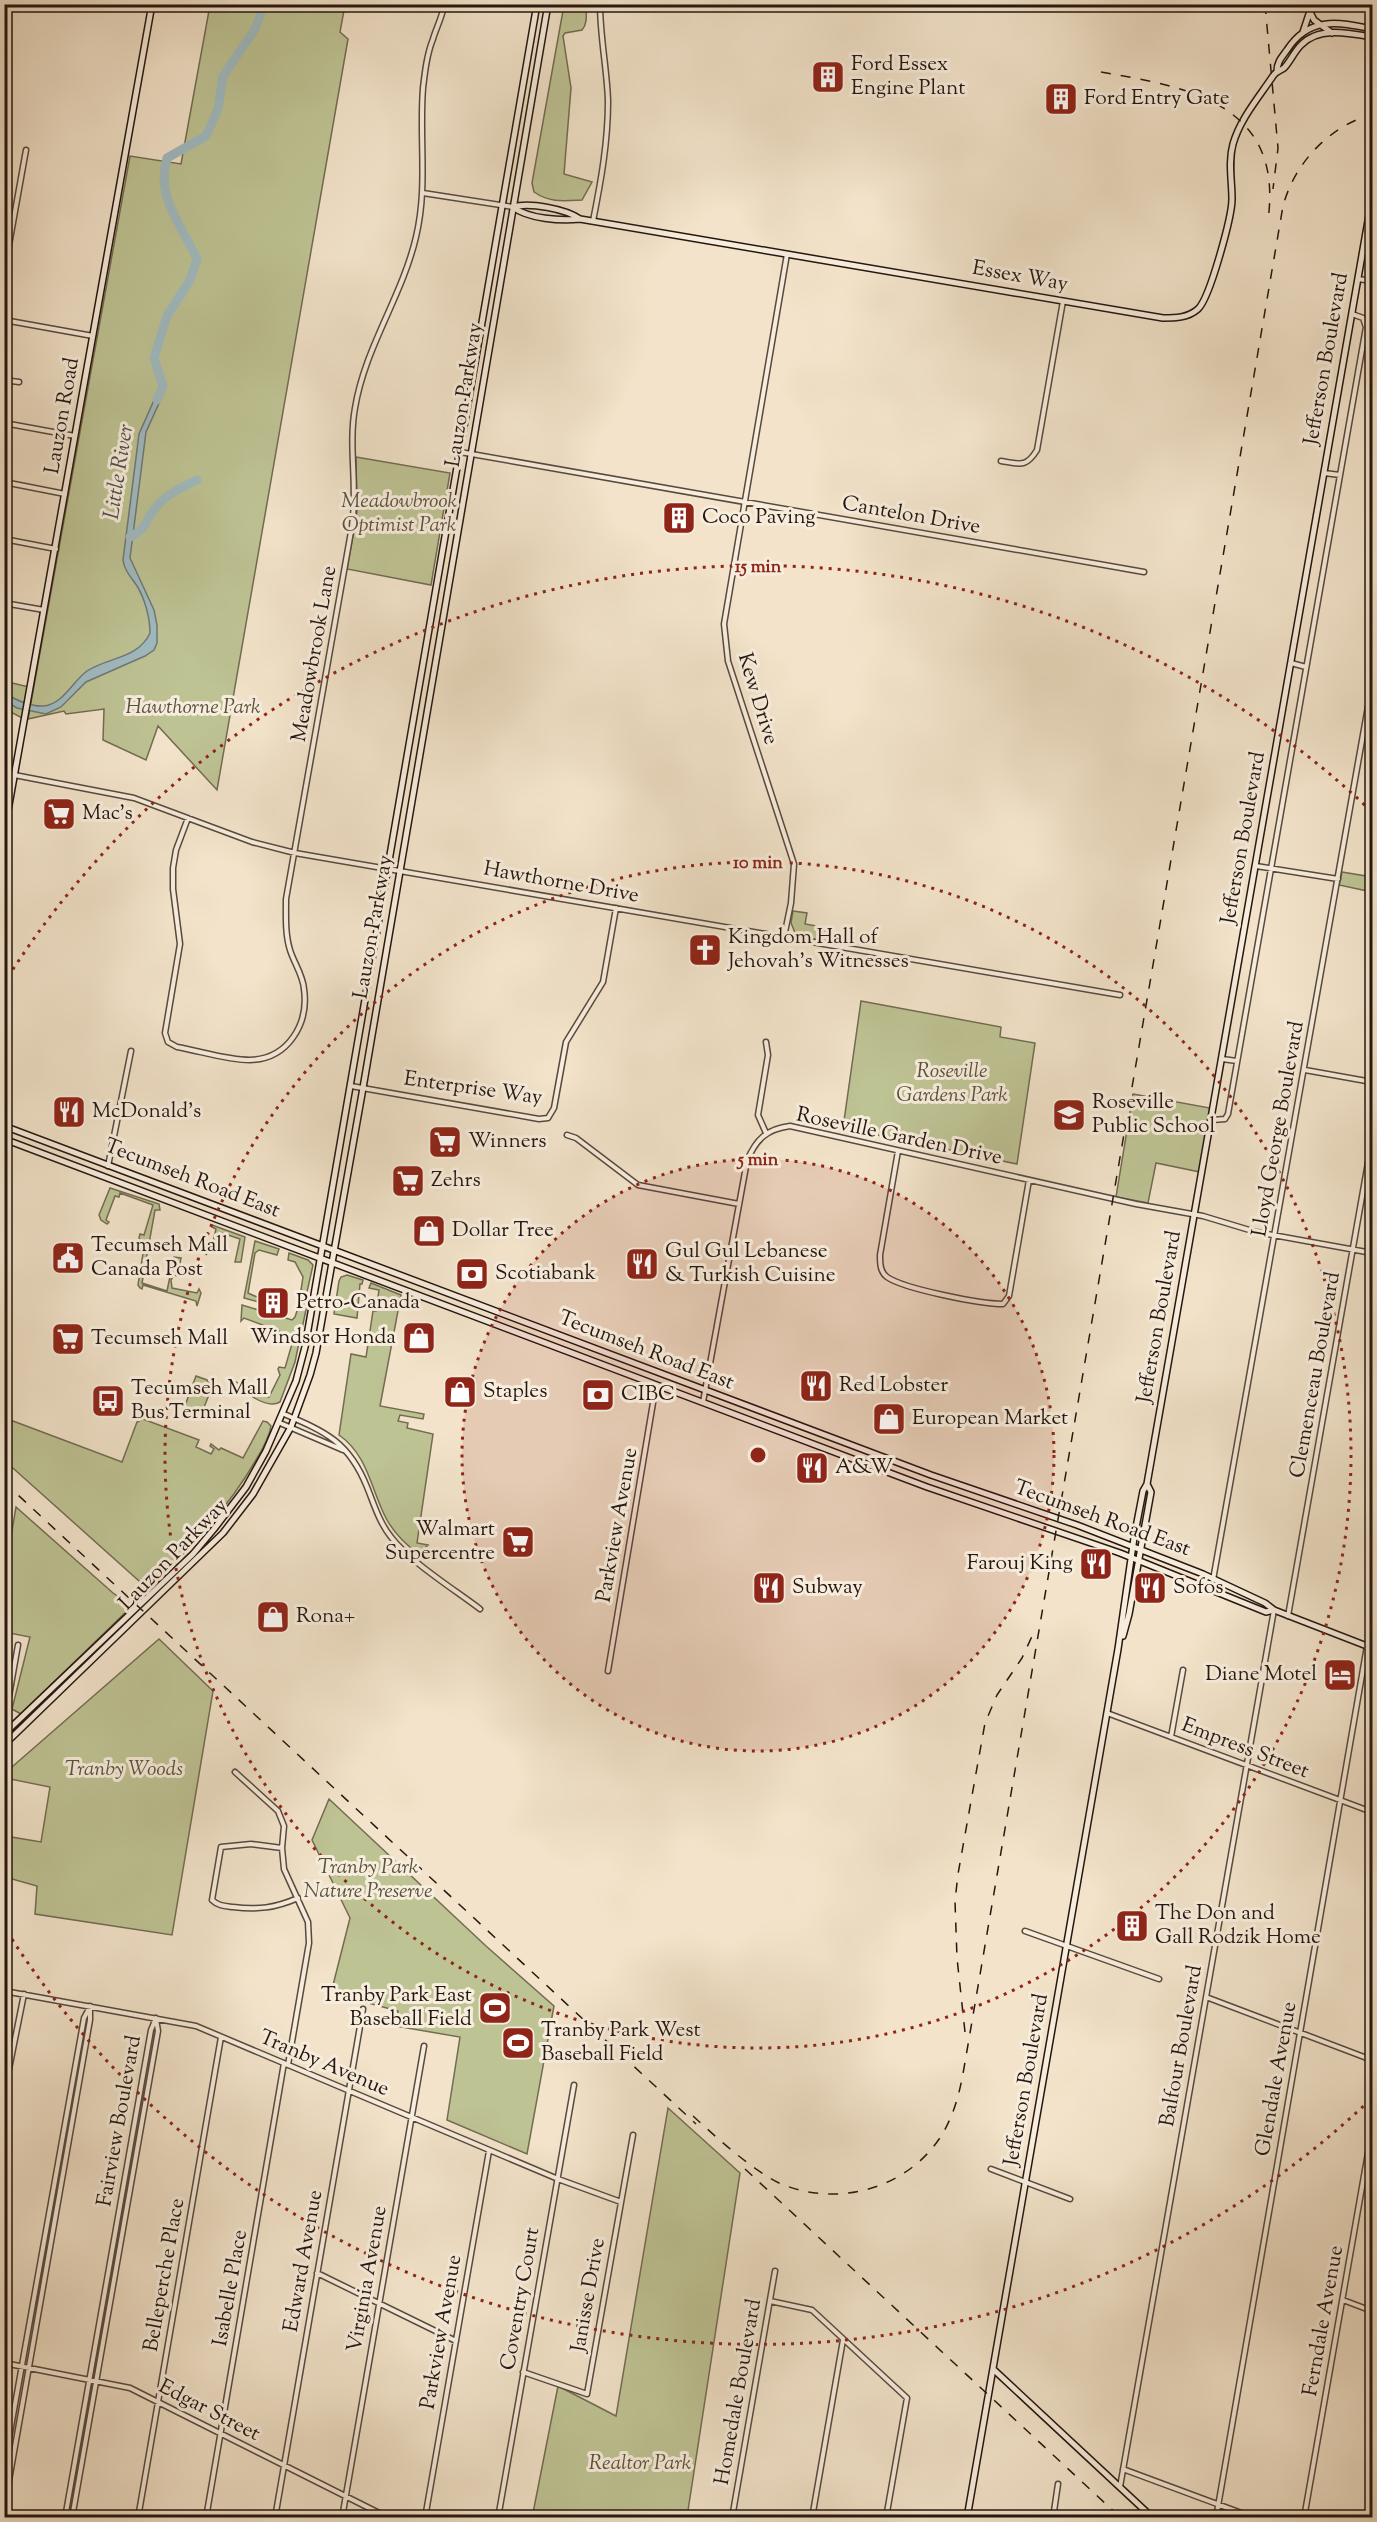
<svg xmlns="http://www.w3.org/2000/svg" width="1377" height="2522" font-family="'Sorts Mill Goudy',serif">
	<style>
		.green { fill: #bec394; stroke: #726c52; stroke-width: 1.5 }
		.water { fill: #a0bbc1; stroke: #6f797a; stroke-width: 1.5 }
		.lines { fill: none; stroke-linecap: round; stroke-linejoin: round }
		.river { stroke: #a0bbc1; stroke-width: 9 }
		.street-casing { stroke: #58493e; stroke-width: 7 }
		.secondary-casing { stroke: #251610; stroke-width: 8 }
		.street { stroke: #f7eddd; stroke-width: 4 }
		.secondary { stroke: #f7eddd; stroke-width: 5 }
		.rail { stroke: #251610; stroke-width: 1.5; stroke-dasharray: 10 10; stroke-linecap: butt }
		.ring { fill: none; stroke: #8f2418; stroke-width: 3; stroke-dasharray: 3 6 }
		.labels { text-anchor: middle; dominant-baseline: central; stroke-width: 6; stroke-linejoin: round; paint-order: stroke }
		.poi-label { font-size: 21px; fill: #251610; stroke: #f7eddd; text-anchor: start }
		.street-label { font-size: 21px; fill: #251610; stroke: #f7eddd }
		.park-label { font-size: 21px; font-style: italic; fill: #5b533e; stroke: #f7eddd }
		.water-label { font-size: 22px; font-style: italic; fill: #50504e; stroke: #f7eddd }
		.centre { fill: #8f2418; stroke: #f7eddd; stroke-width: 3 }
		.ring-label { font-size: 18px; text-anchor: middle; font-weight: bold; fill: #8f2418; stroke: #f7eddd; stroke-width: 6; stroke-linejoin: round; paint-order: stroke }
	</style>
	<rect width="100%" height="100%" fill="#f2e3ca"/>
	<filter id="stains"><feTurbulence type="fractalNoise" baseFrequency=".00333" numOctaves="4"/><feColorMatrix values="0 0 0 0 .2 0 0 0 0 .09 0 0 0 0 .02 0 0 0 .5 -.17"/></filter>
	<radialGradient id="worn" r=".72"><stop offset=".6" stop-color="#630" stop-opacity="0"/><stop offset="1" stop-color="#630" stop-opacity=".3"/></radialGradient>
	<path class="green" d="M210,5H345L340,32L348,39L217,790L158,726L146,760L103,740L104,709L66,714L64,711L28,719L130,156L181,164Z
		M564,5H586C586,14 588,23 582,30L565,33L563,36L571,88L564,174L592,182L582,200C564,201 550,203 534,192L532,183Z
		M356,457L450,473L431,585L347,569L357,512Z
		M4,681L29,687L22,718L5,709Z
		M1342,872L1372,877V892L1339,885Z
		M793,911L807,913L805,924L827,928L830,931L828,942L796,935L791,923Z
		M861,1001L1001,1027L1000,1037L1035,1043L1017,1164L843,1128Z
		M1133,1094L1210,1108L1200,1172L1156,1163L1148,1203L1116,1197Z
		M110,1188L159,1204L160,1210H155L142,1283L167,1291L174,1257L181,1258L178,1276L174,1275L171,1280L172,1288L197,1293L199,1289L201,1293L197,1306L196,1301L143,1285L142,1289L140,1288L138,1285L144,1247L139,1238L140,1234L144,1235L153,1205L120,1193L119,1197L115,1196L106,1220L109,1222L107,1224L101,1220L99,1215Z
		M212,1225L245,1237L241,1262H235L240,1239L222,1233L215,1251L209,1250L206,1255L208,1241L213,1242L216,1229L212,1227Z
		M255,1241L279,1249L277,1255L259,1250L255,1253L248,1293L266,1301V1304L244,1298Z
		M289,1253L308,1260L313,1265L307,1292L301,1290L303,1277L295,1262L288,1260Z
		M347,1275L363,1280L362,1284H360L357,1318L334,1314L339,1281L341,1277Z
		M371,1283L401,1295L380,1406L424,1414L423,1419L400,1415L398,1421L408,1423L407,1428L433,1434L417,1543L428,1545L419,1554C406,1545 395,1534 387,1520C371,1491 369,1456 339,1435L351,1354L366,1357L373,1311H376L379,1290L369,1288Z
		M301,1299L307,1305L295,1362L280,1402C266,1410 242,1390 232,1381L245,1385L250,1392L269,1397L280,1375L278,1369L279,1367L285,1368L294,1337L244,1318L241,1321L242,1305L292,1320L295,1317Z
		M196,1376L207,1380L212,1387L201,1415L194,1418L183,1411Z
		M5,1418L122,1462L137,1422L143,1419L199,1440L196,1447L211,1454L214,1449L210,1446L211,1444L219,1450L221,1448L243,1458L263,1421L267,1422L271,1426C269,1438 262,1450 256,1460C227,1510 189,1550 148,1589L5,1461Z
		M16,1507L113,1593L132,1606L21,1714L12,1709L30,1637L4,1632L5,1572Z
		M159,1639L213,1691L172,1935L35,1914L37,1886L5,1877V1836L41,1842L50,1787L5,1778V1773Z
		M329,1799L486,1946L554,2006L527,2154L447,2120L460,2037L395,2026L398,2011L331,1993L350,1918L312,1840Z
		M668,2108L740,2173L687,2517L532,2518L558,2386L616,2416Z"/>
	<path class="water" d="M159,389L165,390L146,432L130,558L154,610L157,625V643L154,650L145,656L86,682L61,707L46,714L17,708L5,701L4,693C16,700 30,707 44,706C63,704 73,681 87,671C108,657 138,659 150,633C150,618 145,599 137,586C131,577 124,570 123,560L139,434Z"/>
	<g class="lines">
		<path class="river" d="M157,400L163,386L154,358L167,316L190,280L197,259C182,226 155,196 167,158L206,136L218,109L223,76L255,29L264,4
			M130,537C150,526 144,520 157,506C167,494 183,487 197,480"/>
		<defs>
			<path id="street" d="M423,193L513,207
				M593,221C601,181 608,142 608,101C607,69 600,37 600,4
				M4,273L26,150
				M1358,279L1372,281
				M4,320L93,336
				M4,380L19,382
				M4,423L75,436
				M460,452L1144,572
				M1001,461C1020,464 1026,468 1037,450L1063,301
				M1324,473L1340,475
				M4,482L65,494
				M4,539L56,549
				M4,603L44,610
				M1291,663L1306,667
				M4,773L134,798L252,842L295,853L1120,995
				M188,818L176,850L173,868V889L180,944L165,1033L168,1042L177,1047C200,1051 227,1060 250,1060C288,1059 309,1024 304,989C303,975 294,963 290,950C285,934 286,916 286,899L352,526C358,486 348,447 355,408C365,347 402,297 416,237C428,187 419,138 423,88C425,71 427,54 433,39C436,28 443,16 444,4
				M1256,866L1338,879
				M784,937L791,903L794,864L728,661L724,624L787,254
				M1222,1059L1237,1061
				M1305,1070L1372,1082
				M351,1086L539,1119L548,1118L554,1108L566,1042L603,982L616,908
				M1212,1120L1225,1119L1228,1114L1366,327L1363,318L1352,314
				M766,1133L758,1115L768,1055L766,1042
				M567,1135L576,1138L638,1185L739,1204
				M898,1151L880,1255C880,1263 880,1272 887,1277C904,1289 981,1304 1003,1304L1009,1296L1029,1180
				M108,1166L131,1051
				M703,1402L747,1161C756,1139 767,1129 790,1126L1136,1204L1203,1216L1256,1232L1372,1253
				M284,1414C326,1432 349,1442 367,1487C374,1504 379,1522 391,1537C409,1561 455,1590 480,1609
				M280,1423L343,1450
				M1213,1580L1372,684
				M1288,1616L1372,1140
				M608,1671L656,1385
				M4,1684L11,1685
				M4,1709L9,1696L18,1645
				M1107,1713L1372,1812
				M1171,1737L1183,1670
				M235,1772L278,1811L284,1826L282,1848L284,1869L308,1922L309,1943L288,2065
				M282,1848L251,1844L221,1847L212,1900C218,1906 225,1906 233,1907C258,1910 275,1908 298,1898
				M1025,1931L1159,1979
				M4,1991L196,2026L558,2179L621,2202
				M1206,1997L1372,2060
				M4,2094L24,1994
				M991,2169L1070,2199
				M317,2273L456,2341
				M1343,2300L1372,2311
				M770,2301L812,2310L907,2398L886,2518
				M4,2363L130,2388L389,2518
				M523,2372L587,2394L633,2135
				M4,2466L84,2018L90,2007
				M1123,2469L1255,2518
				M1120,2487L1274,1610
				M4,2509L90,2020V2006
				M65,2518L151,2030L156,2018
				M72,2518L158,2031L156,2019
				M138,2518L221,2037
				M206,2518L284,2063
				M275,2518L363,2009
				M342,2518L424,2046
				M425,2518L489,2151
				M498,2518L574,2085
				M732,2518L775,2271
				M812,2518L843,2340
				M1053,2518L1058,2484
				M1216,2518L1367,1646
				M1304,2518L1372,2130"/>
			<path id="secondary" d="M1306,4L1314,20L1332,33
				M1303,32L1309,14
				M1277,71C1277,62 1282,57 1287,50C1309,16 1338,22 1372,29
				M513,207C528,219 561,221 580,219L1163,318C1175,318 1188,318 1198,309C1210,298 1232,216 1232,199C1232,181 1228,162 1233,144C1240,119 1259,97 1273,76C1276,71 1280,71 1284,68C1290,62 1294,52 1301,45C1319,26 1349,33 1372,37
				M513,207C529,202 566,209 580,219
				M4,833L152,4
				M4,1126L931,1475L1077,1525L1203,1574L1265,1603L1274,1610L1372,1648
				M4,1139L927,1487L1120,1553L1266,1612L1274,1610
				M1123,1636L1129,1614L1151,1492L1147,1484
				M4,1734L193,1554L214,1529L246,1487L266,1451L296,1381L305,1347L537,4
				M4,1745L223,1533L253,1494L291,1427L310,1375L316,1353L363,1088L548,4
				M993,2369L1153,2518
				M967,2518L1118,1649L1134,1538L1143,1491L1147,1484L1372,198"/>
		</defs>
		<use href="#street" class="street-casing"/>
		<use href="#secondary" class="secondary-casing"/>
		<use href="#street" class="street"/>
		<use href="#secondary" class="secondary"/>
		<path class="rail" d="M1265,4L1278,148L1273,189
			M1101,72C1189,87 1284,104 1268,220
			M4,1482L696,2124
			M965,2032L957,1958L955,1901L958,1874L985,1723L997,1695L1022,1658L1033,1634
			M693,2116C717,2138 751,2169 779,2183C838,2209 910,2188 943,2133C955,2112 960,2091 964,2068L1283,206C1295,162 1329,127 1372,114
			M745,2169L1121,2518"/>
	</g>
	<circle cx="758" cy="1455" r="296" fill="#8f2418" fill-opacity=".12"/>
	<g class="ring">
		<circle cx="758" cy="1455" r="296"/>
		<circle cx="758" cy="1455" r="593"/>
		<path d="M1370 2100A889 889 0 0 1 8 1933M8 977A889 889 0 0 1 1370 810"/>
	</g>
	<defs>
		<symbol id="building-square" viewBox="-11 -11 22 22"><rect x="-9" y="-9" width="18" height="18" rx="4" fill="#8f2418" stroke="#f7eddd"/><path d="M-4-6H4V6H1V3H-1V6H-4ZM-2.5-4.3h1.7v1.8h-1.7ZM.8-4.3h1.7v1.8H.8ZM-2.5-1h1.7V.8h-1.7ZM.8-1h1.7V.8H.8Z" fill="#fff"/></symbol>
		<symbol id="supermarket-square" viewBox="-11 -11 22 22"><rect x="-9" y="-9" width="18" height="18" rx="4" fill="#8f2418" stroke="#f7eddd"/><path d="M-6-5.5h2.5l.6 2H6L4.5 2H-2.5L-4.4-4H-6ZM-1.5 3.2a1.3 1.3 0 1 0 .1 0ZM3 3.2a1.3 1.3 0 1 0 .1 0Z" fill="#fff"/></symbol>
		<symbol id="church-square" viewBox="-11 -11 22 22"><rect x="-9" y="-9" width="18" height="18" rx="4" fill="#8f2418" stroke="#f7eddd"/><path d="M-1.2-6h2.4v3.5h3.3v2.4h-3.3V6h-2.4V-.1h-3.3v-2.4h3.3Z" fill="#fff"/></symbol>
		<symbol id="restaurant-square" viewBox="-11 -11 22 22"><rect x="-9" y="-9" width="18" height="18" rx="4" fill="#8f2418" stroke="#f7eddd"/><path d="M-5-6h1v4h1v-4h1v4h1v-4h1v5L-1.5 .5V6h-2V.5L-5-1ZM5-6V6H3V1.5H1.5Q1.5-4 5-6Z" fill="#fff"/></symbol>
		<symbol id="school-square" viewBox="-11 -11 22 22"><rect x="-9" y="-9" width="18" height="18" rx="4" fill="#8f2418" stroke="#f7eddd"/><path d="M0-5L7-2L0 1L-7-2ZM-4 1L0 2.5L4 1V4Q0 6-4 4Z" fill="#fff"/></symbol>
		<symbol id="shop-square" viewBox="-11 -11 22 22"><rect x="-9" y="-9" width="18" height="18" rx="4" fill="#8f2418" stroke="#f7eddd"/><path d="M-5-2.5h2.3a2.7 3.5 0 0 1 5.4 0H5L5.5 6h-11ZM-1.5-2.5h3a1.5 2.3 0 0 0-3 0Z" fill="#fff"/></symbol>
		<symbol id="civic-square" viewBox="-11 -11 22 22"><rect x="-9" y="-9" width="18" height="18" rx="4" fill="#8f2418" stroke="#f7eddd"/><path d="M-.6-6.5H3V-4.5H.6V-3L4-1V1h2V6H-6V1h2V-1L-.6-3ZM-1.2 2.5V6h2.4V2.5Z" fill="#fff"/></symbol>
		<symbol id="bank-square" viewBox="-11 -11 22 22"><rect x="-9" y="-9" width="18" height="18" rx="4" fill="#8f2418" stroke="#f7eddd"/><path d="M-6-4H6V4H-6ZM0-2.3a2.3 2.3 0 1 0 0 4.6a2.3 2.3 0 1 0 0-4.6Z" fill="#fff"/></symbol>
		<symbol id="bus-square" viewBox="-11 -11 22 22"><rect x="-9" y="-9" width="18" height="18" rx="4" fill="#8f2418" stroke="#f7eddd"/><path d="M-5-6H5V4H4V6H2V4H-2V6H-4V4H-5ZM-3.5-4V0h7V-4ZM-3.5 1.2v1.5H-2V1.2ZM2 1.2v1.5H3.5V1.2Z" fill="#fff"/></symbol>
		<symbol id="hotel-square" viewBox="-11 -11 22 22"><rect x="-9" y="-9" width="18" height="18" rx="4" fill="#8f2418" stroke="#f7eddd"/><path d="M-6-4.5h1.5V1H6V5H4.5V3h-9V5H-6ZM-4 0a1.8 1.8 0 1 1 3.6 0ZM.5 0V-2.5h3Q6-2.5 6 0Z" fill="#fff"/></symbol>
		<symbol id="stadium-square" viewBox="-11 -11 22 22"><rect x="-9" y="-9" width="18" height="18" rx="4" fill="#8f2418" stroke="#f7eddd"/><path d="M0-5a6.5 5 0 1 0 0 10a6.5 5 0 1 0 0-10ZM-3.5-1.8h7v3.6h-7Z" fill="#fff"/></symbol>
	</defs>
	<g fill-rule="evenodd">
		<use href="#building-square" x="809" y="58" width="38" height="38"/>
		<use href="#building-square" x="1042" y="80" width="38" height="38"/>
		<use href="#building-square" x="660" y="499" width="38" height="38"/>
		<use href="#supermarket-square" x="40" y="795" width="38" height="38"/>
		<use href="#church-square" x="686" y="931" width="38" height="38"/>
		<use href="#restaurant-square" x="50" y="1093" width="38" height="38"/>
		<use href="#school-square" x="1050" y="1096" width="38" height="38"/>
		<use href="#supermarket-square" x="426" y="1123" width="38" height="38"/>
		<use href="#supermarket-square" x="389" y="1162" width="38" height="38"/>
		<use href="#shop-square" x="410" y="1212" width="38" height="38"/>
		<use href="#civic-square" x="49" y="1239" width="38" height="38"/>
		<use href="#restaurant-square" x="623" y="1245" width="38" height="38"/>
		<use href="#bank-square" x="453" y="1255" width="38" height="38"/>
		<use href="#building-square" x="254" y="1284" width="38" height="38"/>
		<use href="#shop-square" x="400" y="1319" width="38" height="38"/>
		<use href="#supermarket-square" x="49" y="1320" width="38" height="38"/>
		<use href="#restaurant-square" x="797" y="1367" width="38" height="38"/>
		<use href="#shop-square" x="441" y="1373" width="38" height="38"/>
		<use href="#bank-square" x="579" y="1376" width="38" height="38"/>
		<use href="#bus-square" x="89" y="1382" width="38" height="38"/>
		<use href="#shop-square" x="870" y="1400" width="38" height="38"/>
		<use href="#restaurant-square" x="793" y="1449" width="38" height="38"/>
		<use href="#supermarket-square" x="499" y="1523" width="38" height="38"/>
		<use href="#restaurant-square" x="1077" y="1545" width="38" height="38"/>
		<use href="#restaurant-square" x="750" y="1569" width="38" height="38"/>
		<use href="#restaurant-square" x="1131" y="1569" width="38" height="38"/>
		<use href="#shop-square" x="254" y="1598" width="38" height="38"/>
		<use href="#hotel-square" x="1321" y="1656" width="38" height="38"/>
		<use href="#building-square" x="1113" y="1907" width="38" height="38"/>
		<use href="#stadium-square" x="476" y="1989" width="38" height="38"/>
		<use href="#stadium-square" x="499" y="2024" width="38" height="38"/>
	</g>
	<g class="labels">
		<g class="poi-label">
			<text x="851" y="65">Ford Essex<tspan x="851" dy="24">Engine Plant</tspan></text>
			<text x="1084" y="99">Ford Entry Gate</text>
			<text x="702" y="518">Coco Paving</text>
			<text x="82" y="814">Mac's</text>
			<text x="728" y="938">Kingdom Hall of<tspan x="728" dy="24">Jehovah's Witnesses</tspan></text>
			<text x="1092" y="1103">Roseville<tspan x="1092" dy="24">Public School</tspan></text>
			<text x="92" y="1112">McDonald's</text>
			<text x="468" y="1142">Winners</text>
			<text x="431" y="1181">Zehrs</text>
			<text x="452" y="1231">Dollar Tree</text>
			<text x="91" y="1246">Tecumseh Mall<tspan x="91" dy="24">Canada Post</tspan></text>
			<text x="665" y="1252">Gul Gul Lebanese<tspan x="665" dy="24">&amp; Turkish Cuisine</tspan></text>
			<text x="495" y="1274">Scotiabank</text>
			<text x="296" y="1303">Petro-Canada</text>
			<text x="396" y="1338" text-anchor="end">Windsor Honda</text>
			<text x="91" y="1339">Tecumseh Mall</text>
			<text x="839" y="1386">Red Lobster</text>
			<text x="131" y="1389">Tecumseh Mall<tspan x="131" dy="24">Bus Terminal</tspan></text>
			<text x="483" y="1392">Staples</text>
			<text x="621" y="1395">CIBC</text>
			<text x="912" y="1419">European Market</text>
			<text x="835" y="1468">A&amp;W</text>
			<text x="495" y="1530" text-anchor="end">Walmart<tspan x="495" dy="24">Supercentre</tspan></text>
			<text x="1073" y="1564" text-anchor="end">Farouj King</text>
			<text x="792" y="1588">Subway</text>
			<text x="1173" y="1588">Sofos</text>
			<text x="296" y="1617">Rona+</text>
			<text x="1317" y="1675" text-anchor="end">Diane Motel</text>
			<text x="1155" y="1914">The Don and<tspan x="1155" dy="24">Gall Rodzik Home</tspan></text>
			<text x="472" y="1996" text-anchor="end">Tranby Park East<tspan x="472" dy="24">Baseball Field</tspan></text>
			<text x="541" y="2031">Tranby Park West<tspan x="541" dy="24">Baseball Field</tspan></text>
		</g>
		<g class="street-label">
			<text transform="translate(1020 277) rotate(10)">Essex Way</text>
			<text transform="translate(1327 359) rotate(-80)">Jefferson Boulevard</text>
			<text transform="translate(465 395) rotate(-81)">Lauzon Parkway</text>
			<text transform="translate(63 416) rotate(-80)">Lauzon Road</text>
			<text transform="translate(911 516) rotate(10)">Cantelon Drive</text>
			<text transform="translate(315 654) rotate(-80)">Meadowbrook Lane</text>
			<text transform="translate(757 699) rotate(73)">Kew Drive</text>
			<text transform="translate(1244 838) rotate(-80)">Jefferson Boulevard</text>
			<text transform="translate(561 883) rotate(10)">Hawthorne Drive</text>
			<text transform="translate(374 927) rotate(-80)">Lauzon Parkway</text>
			<text transform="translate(473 1089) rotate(8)">Enterprise Way</text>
			<text transform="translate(1279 1129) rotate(-80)">Lloyd George Boulevard</text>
			<text transform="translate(899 1137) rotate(12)">Roseville Garden Drive</text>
			<text transform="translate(192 1179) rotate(21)">Tecumseh Road East</text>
			<text transform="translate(1160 1317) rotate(-80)">Jefferson Boulevard</text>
			<text transform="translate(646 1351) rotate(21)">Tecumseh Road East</text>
			<text transform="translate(1316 1375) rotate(-80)">Clemenceau Boulevard</text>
			<text transform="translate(1102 1519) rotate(20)">Tecumseh Road East</text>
			<text transform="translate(618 1525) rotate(-80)">Parkview Avenue</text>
			<text transform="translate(174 1555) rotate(-46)">Lauzon Parkway</text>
			<text transform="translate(1245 1749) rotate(21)">Empress Street</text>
			<text transform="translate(1182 2046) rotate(-80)">Balfour Boulevard</text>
			<text transform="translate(324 2064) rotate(23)">Tranby Avenue</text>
			<text transform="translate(1277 2079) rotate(-80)">Glendale Avenue</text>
			<text transform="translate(1027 2080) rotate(-80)">Jefferson Boulevard</text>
			<text transform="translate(120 2121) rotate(-80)">Fairview Boulevard</text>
			<text transform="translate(304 2261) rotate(-80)">Edward Avenue</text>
			<text transform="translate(165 2275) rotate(-80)">Belleperche Place</text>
			<text transform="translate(368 2279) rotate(-80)">Virginia Avenue</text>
			<text transform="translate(231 2288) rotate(-80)">Isabelle Place</text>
			<text transform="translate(589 2295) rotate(-80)">Janisse Drive</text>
			<text transform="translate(521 2299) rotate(-80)">Coventry Court</text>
			<text transform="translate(1324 2321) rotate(-80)">Ferndale Avenue</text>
			<text transform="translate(442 2332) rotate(-80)">Parkview Avenue</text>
			<text transform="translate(739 2392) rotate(-80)">Homedale Boulevard</text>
			<text transform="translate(209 2411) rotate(27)">Edgar Street</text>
		</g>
		<g class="park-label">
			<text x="399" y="502">Meadowbrook<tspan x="399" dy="24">Optimist Park</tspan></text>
			<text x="193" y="708">Hawthorne Park</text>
			<text x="952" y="1072">Roseville<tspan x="952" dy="24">Gardens Park</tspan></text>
			<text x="124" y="1770">Tranby Woods</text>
			<text x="368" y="1868">Tranby Park<tspan x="368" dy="24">Nature Preserve</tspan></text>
			<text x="640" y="2464">Realtor Park</text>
		</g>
		<g class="water-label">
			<text transform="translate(120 472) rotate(-81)">Little River</text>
		</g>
	</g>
	<circle cx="758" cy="1455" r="9" class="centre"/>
	<g class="ring-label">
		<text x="758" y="572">15 min</text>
		<text x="758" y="868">10 min</text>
		<text x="758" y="1165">5 min</text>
	</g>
	<rect width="1377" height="2522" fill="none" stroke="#f2e3ca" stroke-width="24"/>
	<rect x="6" y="6" width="1365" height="2510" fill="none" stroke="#251610" stroke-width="3"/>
	<rect x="12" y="12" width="1353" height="2498" fill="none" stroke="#251610" stroke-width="1.5"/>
	<rect width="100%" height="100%" filter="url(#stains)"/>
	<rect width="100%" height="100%" fill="url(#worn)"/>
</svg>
